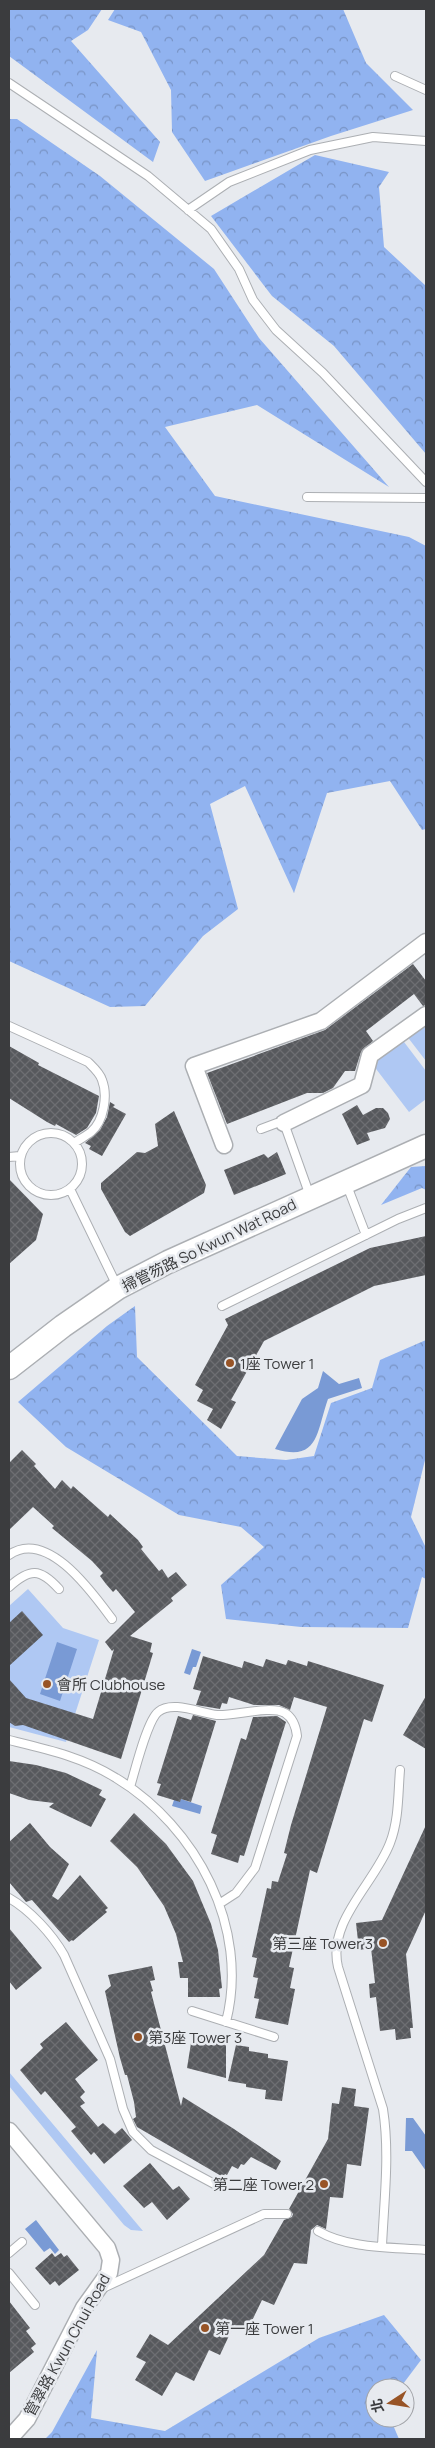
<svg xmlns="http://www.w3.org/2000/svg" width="435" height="2448" font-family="Manrope,'Noto Sans TC',sans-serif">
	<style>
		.green { fill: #afc8f3 }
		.forest { fill: url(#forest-crowns) }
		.water { fill: #799ad5 }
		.building { fill: url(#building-cross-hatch) }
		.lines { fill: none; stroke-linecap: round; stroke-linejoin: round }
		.lane-casing { stroke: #acafb3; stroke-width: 10 }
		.street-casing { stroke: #acafb3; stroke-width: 19 }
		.secondary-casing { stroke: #acafb3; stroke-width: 25 }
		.lane { stroke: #fff; stroke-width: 8 }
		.street { stroke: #fff; stroke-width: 16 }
		.secondary { stroke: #fff; stroke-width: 22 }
		.poi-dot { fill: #985426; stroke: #e7eaef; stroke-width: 2 }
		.labels { text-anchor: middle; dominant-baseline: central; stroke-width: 5; stroke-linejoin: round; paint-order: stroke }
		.street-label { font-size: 15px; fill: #3b3c3e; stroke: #e7eaef }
		.poi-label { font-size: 15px; fill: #3b3c3e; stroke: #e7eaef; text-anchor: start }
	</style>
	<defs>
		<pattern id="forest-crowns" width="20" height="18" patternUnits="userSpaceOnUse" patternTransform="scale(1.25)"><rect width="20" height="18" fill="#91b3f0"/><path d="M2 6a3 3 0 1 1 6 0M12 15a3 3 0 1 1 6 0" fill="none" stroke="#7893c4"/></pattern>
		<pattern id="building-cross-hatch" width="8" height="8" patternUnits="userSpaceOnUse" patternTransform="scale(1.25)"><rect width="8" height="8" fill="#57595d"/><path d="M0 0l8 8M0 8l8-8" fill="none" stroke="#6d6e72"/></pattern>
	</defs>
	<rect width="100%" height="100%" fill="#e7eaef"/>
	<path class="green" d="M426,1019V1061L406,1035Z
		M401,1038L426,1071V1099L409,1112L370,1061Z
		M28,1589L63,1628L99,1640L66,1742L9,1727V1606Z
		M9,2072L143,2231L131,2230L124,2225L9,2086Z"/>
	<path class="forest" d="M9,9H102L88,30L71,41L160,142L153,162L9,56Z
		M115,9H343L366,63L413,110L331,136L205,181L172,132L171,90L141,32L108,20Z
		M9,119H17L100,176L214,269L259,338L389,487L257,405L165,427L215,496L409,537L426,546V829L422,830L390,781L327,793L294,893L245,786L210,804L238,909L203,936L145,1006L110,1007L9,961Z
		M315,155L389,172L379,187L384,247L426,286V454L334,346L272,296L211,216Z
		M426,1166V1190L422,1188L381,1205L411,1167Z
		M135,1306L137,1357L237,1456L286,1460L314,1456L331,1403L372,1388L380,1360L426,1340V1456L411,1517L426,1548V1579L422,1577L408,1628L301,1627L226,1619L221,1585L264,1547L241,1527L179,1515L66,1447L18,1402L107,1326Z
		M384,2315L421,2360L400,2388H375V2418H390L399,2439H45L52,2432L97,2350L91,2418L165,2431L319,2338Z"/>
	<path class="water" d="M323,1371L339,1384L359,1378L362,1388L328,1399C316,1433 319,1462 275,1449L302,1399L318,1388Z
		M57,1642L77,1649L60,1701L40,1694Z
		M192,1649L201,1652L196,1667H193L190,1675L184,1673Z
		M181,1799L202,1806L200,1814L172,1806L174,1800Z
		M406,2118H413L426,2136V2171L412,2151H405Z
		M36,2220L59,2250L55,2254L50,2248L44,2252L25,2229Z"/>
	<path class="building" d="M413,964L426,981V1005L423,1006L414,994L366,1031L373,1041L361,1052L355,1071H345L333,1088L323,1093H307L227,1124L207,1073L325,1030Z
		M9,1046L39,1063L38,1065L99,1096L96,1113L87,1128L76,1135L56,1124L55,1126L47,1122L9,1098Z
		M110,1102L115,1105L113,1107L126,1114L102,1156L89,1149L91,1146L85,1143L100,1130L107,1117Z
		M357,1105L363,1115L376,1108H383L388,1113L390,1119L385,1128L367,1133L370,1140L357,1145L342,1114Z
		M174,1111L206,1185L204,1193L130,1236L125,1232L101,1189V1183L137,1152L145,1153L158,1146L155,1124Z
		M277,1152L286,1174L234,1195L224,1170L264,1154L268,1158Z
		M9,1179L43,1214L36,1240L9,1264Z
		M426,1236V1275L374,1286L264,1341L231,1400L236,1402L221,1429L207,1420L213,1409L197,1401L203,1390L195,1385L228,1325L225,1319L370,1248Z
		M22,1450L36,1464L34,1466L55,1489L62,1480L71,1489L73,1486L108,1517L110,1514L138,1540L143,1547L141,1549L159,1571L162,1569L168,1578L176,1572L187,1585L171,1598L173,1601L130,1636L152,1643L150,1652L153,1653L121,1759L23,1725L15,1726L9,1722V1679L26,1698L93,1719L114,1649L112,1651L105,1642L135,1612L116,1589L113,1592L106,1584L100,1576L103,1573L92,1561L52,1528L54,1526L33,1507L9,1530V1463Z
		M22,1611L43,1635L9,1666V1623Z
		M203,1656L242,1668L244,1661L263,1667L266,1659L286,1665L288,1660L307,1666L308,1661L384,1685L372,1722L364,1719L317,1873L310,1870L289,1967L294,1968L290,1988L295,1989L288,2025L255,2018L259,1999L254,1998L258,1978L253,1977L257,1958L252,1957L267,1888L271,1889L272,1881L278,1882L287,1854L284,1853L291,1825L327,1707L294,1697L290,1710L279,1705H254L229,1697L227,1704L222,1703L220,1709L196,1705L201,1691L193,1689Z
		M426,1696V1749L403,1735Z
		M193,1715L216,1721L191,1802L181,1799L180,1802L157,1795L161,1784L157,1783L178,1716L191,1720Z
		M277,1716L286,1722L244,1856L240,1855L238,1863L211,1854L217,1835L211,1833L241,1738L246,1740L253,1717Z
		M9,1761L36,1765L66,1773L102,1790L99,1795L106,1799L91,1827L49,1807L54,1803L29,1800L9,1793Z
		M134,1813L166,1844L193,1881L211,1924L218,1950L222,1988L219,1989L220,1997H188V1978H180L178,1962H183L176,1934L164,1906L137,1867L110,1841Z
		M30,1823L50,1847L69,1864L52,1896L58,1900L80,1875L108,1908L105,1910L107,1912L73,1941L72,1940L69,1942L32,1900L26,1902L9,1882V1842Z
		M426,1825V1910L406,1954L413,2028H410L411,2038L396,2040L395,2029L380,2031L376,1997L370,1998L369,1984L375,1983L371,1948L359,1950L356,1923L382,1920Z
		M9,1928L42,1968L16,1990L9,1981Z
		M152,1966L155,1980L150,1981L153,1991L151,1992L181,2106L183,2097L234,2129L281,2161L276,2170L251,2157L244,2165L241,2164L238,2169L232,2166L227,2175L225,2174L223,2177L137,2127L133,2119L136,2117L134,2102L127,2075H125L120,2058L105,1991L111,1986L108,1975Z
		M66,2022L98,2060L75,2079L85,2092L80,2097L85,2103L80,2106L98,2127L103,2123L115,2134L122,2128L132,2140L104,2164L94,2152L91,2155L71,2131L76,2127L45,2091L41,2095L20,2070L43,2048L40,2044Z
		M202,2036L226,2040V2078L187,2068L192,2037L202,2038Z
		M236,2045L249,2047V2051L268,2054V2058L288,2061L282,2101L265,2099L266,2090L246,2087V2084L228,2081Z
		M342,2087L356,2089L354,2106L369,2108L361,2166L347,2164L343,2198L330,2197L326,2229L317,2225L311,2230L307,2264L294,2263L274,2305L262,2300L247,2331L234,2325L220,2355L209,2350L194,2381L176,2372L162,2396L135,2380L146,2362L136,2357L150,2334L168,2345L264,2255L284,2220L292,2217L293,2214L289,2209L328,2139L332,2103L339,2104Z
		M150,2163L173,2190L179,2186L190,2199L167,2220L152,2202L144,2208L123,2186Z
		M52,2253L55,2257L61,2253L64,2257L67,2255L79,2270L59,2286L55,2281L50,2285L35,2268Z
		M9,2301L30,2328L26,2331L36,2344L31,2348L34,2352L9,2373Z"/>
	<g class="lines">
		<defs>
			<path id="lane" d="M395,76L426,90
				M9,83L148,176L211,229L239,269L253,300L276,330L323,373L426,482
				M188,210L229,182L310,150L373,137L426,141
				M307,497L426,498
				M9,1026L88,1062C93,1067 100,1073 102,1080C108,1095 104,1121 91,1132C86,1136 80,1139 74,1143
				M261,1129L277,1123H284L310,1196
				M20 1164a31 31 0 1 1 62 0a31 31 0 1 1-62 0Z
				M9,1157L20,1156
				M346,1183L366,1235
				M70,1189L117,1286
				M222,1306L398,1219L426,1208
				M9,1555C47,1528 92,1592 112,1619
				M9,1587C30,1568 40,1568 59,1589
				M9,1740C46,1749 83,1757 116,1778C197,1827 250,1928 226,2022
				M130,1787C135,1771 147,1721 158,1712C172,1700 200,1713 217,1715C235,1716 270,1705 285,1713C293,1718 296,1727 297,1736L255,1868L236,1893L219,1904
				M9,1898C30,1910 52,1934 64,1955L110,2059L123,2109L133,2132L151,2150L218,2186
				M192,2011L274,2037
				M318,2231C349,2249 391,2247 426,2250
				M382,2246C384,2201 390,2154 383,2109L338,1967C327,1921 375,1883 390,1843C399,1820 398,1794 400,1770
				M9,2253L22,2242
				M9,2273L35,2305
				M103,2288L264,2214H287"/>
			<path id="street" d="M284,1123L362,1085L370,1055L426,1015
				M224,1145L194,1066L321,1021L426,942
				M9,2131L107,2248L111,2260L109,2273L84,2308L27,2419L9,2439"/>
			<path id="secondary" d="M9,1368L63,1326L118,1288L168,1262L426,1146"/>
		</defs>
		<use href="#lane" class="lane-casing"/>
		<use href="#street" class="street-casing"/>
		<use href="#secondary" class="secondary-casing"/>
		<use href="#lane" class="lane"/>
		<use href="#street" class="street"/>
		<use href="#secondary" class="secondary"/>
	</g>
	<g class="poi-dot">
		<circle cx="230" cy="1363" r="5"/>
		<circle cx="47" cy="1684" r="5"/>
		<circle cx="383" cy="1943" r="5"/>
		<circle cx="138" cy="2037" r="5"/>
		<circle cx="324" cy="2184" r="5"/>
		<circle cx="205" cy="2328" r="5"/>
	</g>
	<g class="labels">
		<g class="street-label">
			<text transform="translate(209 1245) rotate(-26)">掃管笏路 So Kwun Wat Road</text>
			<text transform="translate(67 2345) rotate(-61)">管翠路 Kwun Chui Road</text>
		</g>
		<g class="poi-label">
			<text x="240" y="1363">1座 Tower 1</text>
			<text x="57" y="1684">會所 Clubhouse</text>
			<text x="373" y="1943" text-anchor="end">第三座 Tower 3</text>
			<text x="148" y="2037">第3座 Tower 3</text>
			<text x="314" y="2184" text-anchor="end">第二座 Tower 2</text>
			<text x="215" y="2328">第一座 Tower 1</text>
		</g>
	</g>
	<rect width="435" height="2448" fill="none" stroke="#3b3c3e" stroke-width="20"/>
	<g transform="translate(390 2403) rotate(258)"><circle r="24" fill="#e7eaef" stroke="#a2a4a8"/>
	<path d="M0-4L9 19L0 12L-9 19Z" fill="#985426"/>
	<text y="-8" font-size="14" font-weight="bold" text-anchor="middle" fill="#3b3c3e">北</text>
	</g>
</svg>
